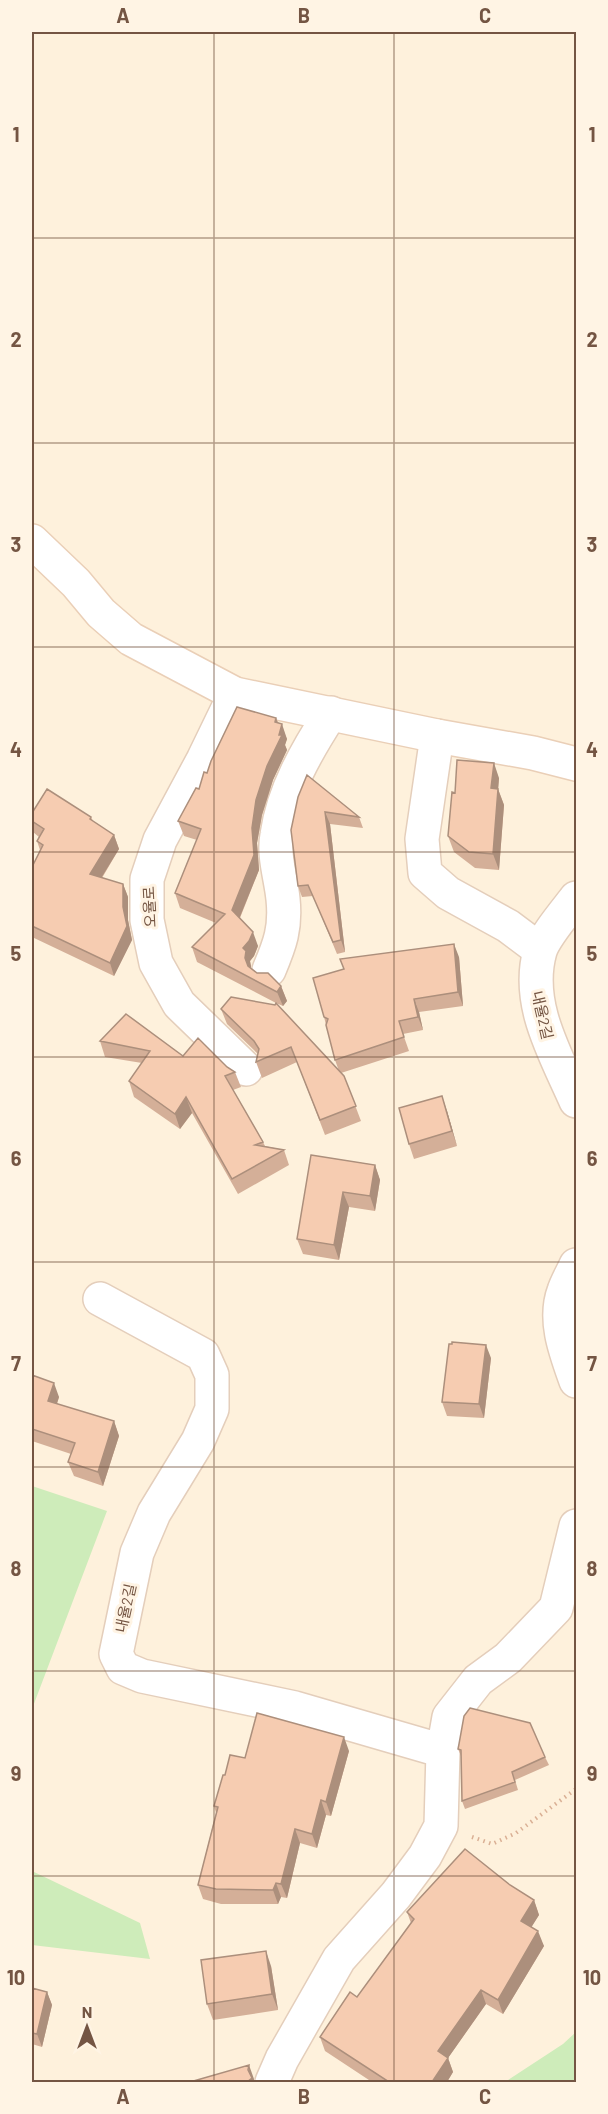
<svg xmlns="http://www.w3.org/2000/svg" width="608" height="2114" font-family="Barlow,'Noto Sans KR',sans-serif">
	<style>
		.green { fill: #ceecba }
		.lines { fill: none; stroke-linecap: round; stroke-linejoin: round }
		.street-casing { stroke: #e4cebb; stroke-width: 36 }
		.secondary-casing { stroke: #eacfb7; stroke-width: 36 }
		.path { stroke: #dab095; stroke-width: 4; stroke-dasharray: 1.5 4.5; stroke-linecap: butt }
		.street { stroke: #fff; stroke-width: 33 }
		.secondary { stroke: #fff; stroke-width: 33 }
		.wall { fill: #d4af98 }
		.shaded-wall { fill: #ac8f7c }
		.building { fill: #f6ccb1; stroke: #ac8f7c; stroke-width: 1.5 }
		.grid { fill: none; stroke: #745543; stroke-width: 1.5; stroke-opacity: 0.55 }
		.labels { text-anchor: middle; dominant-baseline: central; stroke-width: 6; stroke-linejoin: round; paint-order: stroke }
		.street-label { font-size: 15px; fill: #745543; stroke: #fff4e4 }
		.neatline { fill: none; stroke: #745543; stroke-width: 2 }
		.grid-label { font-size: 20px; text-anchor: middle; font-weight: bold; fill: #745543 }
	</style>
	<rect width="100%" height="100%" fill="#fef1dc"/>
	<path class="green" d="M32,1486L107,1511L32,1709Z
		M32,1871L140,1923L150,1959L32,1945Z
		M576,2032V2082H505L563,2044Z"/>
	<g class="lines">
		<defs>
			<path id="street" d="M235,694L203,760L160,840L147,879V920L156,963L179,1004L246,1069
				M437,736L422,839L425,873L448,893L508,926L540,950
				M576,898C567,910 544,937 540,951C525,1004 556,1055 576,1101
				M269,970C280,944 286,928 283,899C281,878 273,856 277,835C283,791 307,750 331,713
				M576,1265C572,1274 567,1282 564,1291C553,1320 566,1353 576,1381
				M100,1299L203,1355L212,1375V1409L198,1441L154,1513L137,1553L116,1654L123,1668L142,1676L295,1708L443,1751
				M272,2082L282,2059L339,1959L396,1895L425,1856L441,1826L443,1751L449,1717L478,1680L508,1658L556,1608L576,1526"/>
			<path id="secondary" d="M32,541L76,583L101,613L131,639L235,694L437,736L533,753L576,764"/>
		</defs>
		<use href="#street" class="street-casing"/>
		<use href="#secondary" class="secondary-casing"/>
		<path class="path" d="M472,1837L492,1844L516,1833L576,1789"/>
		<use href="#street" class="street"/>
		<use href="#secondary" class="secondary"/>
	</g>
	<path class="wall" d="M276,718L287,739L285,745L287,750L273,780L262,815L257,843L259,870L240,918L258,946L254,956L250,961L251,968L257,973L281,986L287,1001L283,1006L276,1003L339,1071L335,1060L324,1017L344,970L340,959L459,957L463,1006L419,1012L423,1030L403,1034L409,1051L341,1073L344,1076L361,1121L325,1135L297,1062L262,1078L256,1062L258,1054L227,1024L221,1009L275,1005L276,1003L197,962L192,947L216,923L180,908L175,893L197,840L184,836L178,821L199,789L207,773Z
		M499,778L498,789L504,805L499,870L475,868L454,852L448,836L455,793Z
		M298,797L359,817L363,828L330,824L345,952L337,954L313,896L302,897L298,886Z
		M32,813L91,817L93,821L114,835L119,849L102,878L123,884L128,897V920L132,940L114,976L32,937V868L40,850L37,841L39,837L33,832L32,829Z
		M100,1041L183,1056L227,1067L235,1072L241,1087L233,1090L263,1142L265,1146L284,1150L289,1165L238,1194L192,1113L180,1129L134,1097L129,1081L142,1063L105,1057Z
		M447,1111L457,1146L414,1159L409,1144Z
		M311,1155L375,1165L380,1180L375,1211L349,1207L339,1260L303,1254L297,1239Z
		M491,1358L484,1418L447,1416L442,1402Z
		M32,1375L59,1397L57,1404L114,1421L119,1436L103,1486L74,1476L68,1462L71,1454L32,1441Z
		M458,1749L545,1757L549,1765L515,1780L518,1790L465,1809L462,1801L461,1756Z
		M349,1751L331,1816L326,1815L317,1848L300,1843L287,1898L281,1897L278,1904H221L203,1899L198,1885L216,1813L214,1806L225,1775L245,1758Z
		M510,1885L534,1900L539,1915L531,1927L544,1946L503,2014L486,2004L448,2058L453,2072L447,2082H372L325,2051L320,2037L357,1997L411,1923L407,1912Z
		M271,1966L278,2010L213,2020L207,2004Z
		M32,1988L47,1992L52,2005L42,2047L32,2044Z"/>
	<path class="shaded-wall" d="M276,718L280,730L282,724L287,739L285,745L287,750L273,780L262,815L257,843L259,870L237,924L232,910L252,828L256,800Z
		M494,763L499,778L497,804L491,788Z
		M498,789L504,805L499,870L493,854Z
		M325,812L330,824L345,952L341,940Z
		M114,835L119,849L95,888L90,874Z
		M123,884L128,897V920L132,940L114,976L110,963L123,907Z
		M253,932L258,946L254,956L250,961L251,966V973L245,958L243,948Z
		M454,944L459,957L463,1006L458,992Z
		M281,986L287,1001L283,1006L277,992Z
		M414,999L419,1012L423,1030L418,1017Z
		M442,1096L447,1111L457,1146L452,1131Z
		M186,1097L192,1113L180,1129L175,1114Z
		M375,1165L380,1180L375,1211L370,1196Z
		M343,1192L349,1207L339,1260L334,1245Z
		M486,1345L491,1358L484,1418L479,1404Z
		M54,1383L59,1397L53,1415L48,1401Z
		M114,1421L119,1436L103,1486L98,1472Z
		M344,1737L349,1751L331,1816L326,1802Z
		M321,1800L326,1815L317,1848L312,1834Z
		M295,1829L300,1843L287,1898L281,1884Z
		M276,1883L281,1897L278,1904L273,1890Z
		M534,1900L539,1915L526,1936L521,1921Z
		M538,1931L544,1946L503,2014L498,2000Z
		M266,1951L271,1966L278,2010L272,1994Z
		M481,1990L486,2004L448,2058L453,2072L447,2082H432L438,2051Z
		M47,1992L52,2005L42,2047L37,2034Z
		M249,2065L254,2079V2082H247Z"/>
	<path class="building" d="M237,707L276,718L275,722L282,724L279,735H282L267,766L256,800L252,828L254,855L232,910L253,932L249,941L243,948L246,951L245,958L248,966L257,973H268L281,986L277,992L192,947L225,914L175,893L201,829L178,821L196,788L199,789L204,772L207,773L211,761Z
		M457,760L494,763L491,788L498,789L493,854L469,852L448,836L452,792L455,793Z
		M307,775L359,817L325,812L341,940L333,942L308,885L298,886L291,830L298,797Z
		M47,789L91,817L90,819L114,835L90,874L123,884V907L127,926L110,963L32,926V867L43,845L37,841L44,829L32,821V813Z
		M454,944L458,992L414,999L418,1017L399,1021L404,1037L335,1060L326,1025L328,1019L324,1017L313,978L344,969L340,959Z
		M231,997L275,1005L276,1003L344,1076L356,1106L320,1120L291,1047L256,1062L259,1049L254,1041L221,1009Z
		M126,1014L183,1056L198,1038L227,1067L235,1072L225,1076L263,1142L255,1145L284,1150L232,1179L186,1097L175,1114L129,1081L150,1051L100,1041Z
		M442,1096L452,1131L409,1144L399,1108Z
		M311,1155L375,1165L370,1196L343,1192L334,1245L297,1239Z
		M452,1342L486,1345L479,1404L442,1402L449,1344H452Z
		M32,1375L54,1383L48,1401L114,1421L98,1472L68,1462L75,1443L32,1429Z
		M470,1708L530,1723L545,1757L512,1772L515,1782L462,1801L461,1750L458,1749L459,1744L464,1716Z
		M257,1713L344,1737L326,1802L321,1800L312,1834L295,1829L281,1884L276,1883L273,1890L216,1889L198,1885L218,1807L214,1806L223,1775H225L230,1755L245,1758Z
		M465,1849L510,1885L534,1900L521,1921L538,1931L498,2000L481,1990L438,2051L448,2058L432,2082H389L320,2037L350,1992L357,1997L414,1919L407,1912Z
		M266,1951L272,1994L207,2004L201,1960Z
		M32,1988L47,1992L37,2034L32,2033Z
		M249,2065L248,2070L252,2078L247,2082H190Z"/>
	<path class="grid" d="M214,32V2082M394,32V2082M32,238H576M32,443H576M32,647H576M32,852H576M32,1057H576M32,1262H576M32,1467H576M32,1671H576M32,1876H576"/>
	<g class="labels">
		<g class="street-label">
			<text transform="translate(149 907) rotate(-93)">오율로</text>
			<text transform="translate(543 1015) rotate(77)">내율2길</text>
			<text transform="translate(125 1608) rotate(-78)">내율2길</text>
		</g>
	</g>
	<rect width="608" height="2114" fill="none" stroke="#fff4e4" stroke-width="66"/>
	<g transform="translate(87 2027)" stroke="#fff4e4" stroke-width="4.5" paint-order="stroke">
	<path d="M0-4.5L10 22L0 15L-10 22Z" fill="#745543"/>
	<text y="-9" font-size="16" font-weight="bold" text-anchor="middle" fill="#745543">N</text>
	</g>
	<rect x="33" y="33" width="542" height="2048" class="neatline"/>
	<g class="grid-label">
		<text x="123" y="23">A</text>
		<text x="304" y="23">B</text>
		<text x="485" y="23">C</text>
		<text x="16" y="142">1</text>
		<text x="592" y="142">1</text>
		<text x="16" y="347">2</text>
		<text x="592" y="347">2</text>
		<text x="16" y="552">3</text>
		<text x="592" y="552">3</text>
		<text x="16" y="757">4</text>
		<text x="592" y="757">4</text>
		<text x="16" y="961">5</text>
		<text x="592" y="961">5</text>
		<text x="16" y="1166">6</text>
		<text x="592" y="1166">6</text>
		<text x="16" y="1371">7</text>
		<text x="592" y="1371">7</text>
		<text x="16" y="1576">8</text>
		<text x="592" y="1576">8</text>
		<text x="16" y="1781">9</text>
		<text x="592" y="1781">9</text>
		<text x="16" y="1985">10</text>
		<text x="592" y="1985">10</text>
		<text x="123" y="2104">A</text>
		<text x="304" y="2104">B</text>
		<text x="485" y="2104">C</text>
	</g>
</svg>
